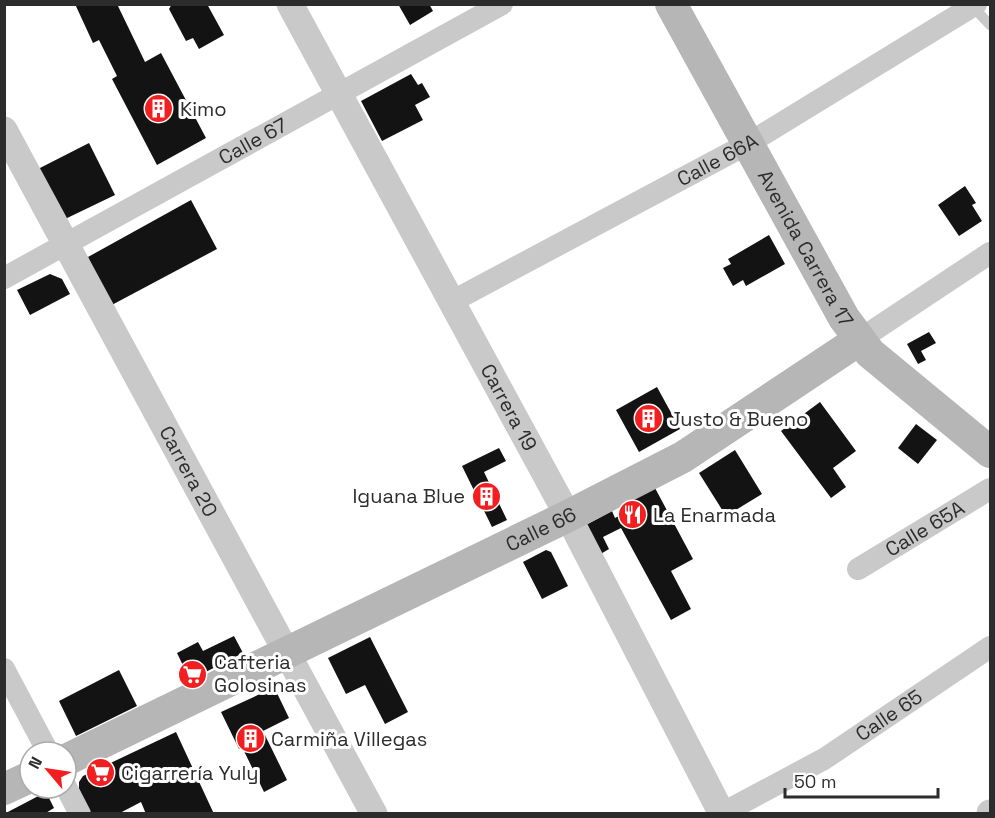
<svg xmlns="http://www.w3.org/2000/svg" width="995" height="818" font-family="'Space Grotesk',sans-serif">
	<style>
		.building { fill: #131313 }
		.lines { fill: none; stroke-linecap: round; stroke-linejoin: round }
		.service { stroke: #c9c9c9; stroke-width: 10 }
		.minor { stroke: #c9c9c9; stroke-width: 22 }
		.tertiary { stroke: #c9c9c9; stroke-width: 27 }
		.secondary { stroke: #b6b6b6; stroke-width: 32 }
		.labels { text-anchor: middle; dominant-baseline: central; stroke-width: 6; stroke-linejoin: round; paint-order: stroke }
		.poi-label { font-size: 20px; fill: #2c2c2c; stroke: #fff; text-anchor: start }
		.street-label { font-size: 20px; fill: #2c2c2c; stroke: #fff }
	</style>
	<rect width="100%" height="100%" fill="#fff"/>
	<path class="building" d="M75,4H117L145,62L161,53L206,138L157,165L112,79L117,76L99,40L93,43Z
		M172,4H207L224,35L199,49L193,38L186,41L169,9Z
		M398,4H429L433,11L410,25Z
		M411,74L418,85L422,83L430,97L415,105L423,120L382,141L361,101Z
		M89,143L115,195L63,220L38,169Z
		M965,186L976,203L972,205L982,221L959,236L938,205Z
		M191,200L217,249L108,307L88,257Z
		M769,235L785,264L746,286L743,280L733,286L723,268L731,264L728,259Z
		M50,274L62,279L70,294L30,315L17,290Z
		M929,332L936,343L921,351L926,360L918,364L907,344Z
		M657,387L680,429L639,452L616,410Z
		M820,402L856,451L833,468L846,487L831,498L781,431Z
		M916,424L937,440L918,464L898,448Z
		M499,448L506,461L484,472L507,520L492,527L462,466Z
		M735,450L762,494L726,516L699,473Z
		M655,488L693,559L671,571L691,609L671,620L621,528L603,537L609,549L599,555L584,526L612,511L615,518L637,506L633,500Z
		M546,550L551,552L568,586L542,599L523,562Z
		M234,636L243,653L190,680L177,653L198,642L203,651Z
		M370,637L408,712L385,724L365,685L346,694L328,658Z
		M119,670L137,706L76,736L59,701Z
		M271,689L276,691L289,718L263,731L287,780L264,792L242,747L239,749L221,712Z
		M176,732L214,814H146L141,802L118,814H91L79,789V782L83,776Z
		M46,792L54,808L44,814H4Z"/>
	<g class="lines">
		<path class="service" d="M973,7L990,25"/>
		<g class="minor">
			<path id="s1" d="M4,278L502,4"/>
			<path id="s2" d="M451,302L749,143L976,4"/>
			<path d="M859,340L990,253"/>
			<path id="s3" d="M858,569L990,489"/>
			<path d="M4,669L48,752"/>
			<path d="M66,787L80,814"/>
			<path id="s4" d="M721,814L824,759L990,647"/>
		</g>
		<g class="tertiary">
			<path id="s5" d="M290,4L568,516L722,814"/>
			<path id="s6" d="M4,130L374,814"/>
			<path d="M990,814V813"/>
		</g>
		<g class="secondary">
			<path id="s7" d="M671,4L844,318L870,353L990,452"/>
			<path id="s8" d="M66,760L568,516L683,457L859,340"/>
			<path d="M4,789L30,777"/>
		</g>
	</g>
	<defs>
		<symbol id="building-disc" viewBox="-11 -11 22 22"><circle r="9.5" fill="#f21f20" stroke="#fff"/><path d="M-4-6H4V6H1V3H-1V6H-4ZM-2.5-4.3h1.7v1.8h-1.7ZM.8-4.3h1.7v1.8H.8ZM-2.5-1h1.7V.8h-1.7ZM.8-1h1.7V.8H.8Z" fill="#fff"/></symbol>
		<symbol id="restaurant-disc" viewBox="-11 -11 22 22"><circle r="9.5" fill="#f21f20" stroke="#fff"/><path d="M-5-6h1v4h1v-4h1v4h1v-4h1v5L-1.5 .5V6h-2V.5L-5-1ZM5-6V6H3V1.5H1.5Q1.5-4 5-6Z" fill="#fff"/></symbol>
		<symbol id="supermarket-disc" viewBox="-11 -11 22 22"><circle r="9.5" fill="#f21f20" stroke="#fff"/><path d="M-6-5.5h2.5l.6 2H6L4.5 2H-2.5L-4.4-4H-6ZM-1.5 3.2a1.3 1.3 0 1 0 .1 0ZM3 3.2a1.3 1.3 0 1 0 .1 0Z" fill="#fff"/></symbol>
	</defs>
	<g fill-rule="evenodd">
		<use href="#building-disc" x="142" y="92" width="33" height="33"/>
		<use href="#building-disc" x="632" y="402" width="33" height="33"/>
		<use href="#building-disc" x="470" y="480" width="33" height="33"/>
		<use href="#restaurant-disc" x="616" y="498" width="33" height="33"/>
		<use href="#supermarket-disc" x="176" y="658" width="33" height="33"/>
		<use href="#building-disc" x="234" y="722" width="33" height="33"/>
		<use href="#supermarket-disc" x="84" y="756" width="33" height="33"/>
	</g>
	<g class="labels">
		<g class="poi-label">
			<text x="180" y="109">Kimo</text>
			<text x="669" y="419">Justo &amp; Bueno</text>
			<text x="465" y="496" text-anchor="end">Iguana Blue</text>
			<text x="653" y="515">La Enarmada</text>
			<text x="214" y="662">Cafteria<tspan x="214" dy="23">Golosinas</tspan></text>
			<text x="271" y="739">Carmiña Villegas</text>
			<text x="121" y="773">Cigarrería Yuly</text>
		</g>
		<g class="street-label">
			<text stroke="none"><textPath href="#s1" startOffset="284">Calle 67</textPath></text>
			<text stroke="none"><textPath href="#s2" startOffset="302">Calle 66A</textPath></text>
			<text stroke="none"><textPath href="#s7" startOffset="279">Avenida Carrera 17</textPath></text>
			<text stroke="none"><textPath href="#s5" startOffset="459">Carrera 19</textPath></text>
			<text stroke="none"><textPath href="#s6" startOffset="388">Carrera 20</textPath></text>
			<text stroke="none"><textPath href="#s8" startOffset="528">Calle 66</textPath></text>
			<text stroke="none"><textPath href="#s3" startOffset="78">Calle 65A</textPath></text>
			<text stroke="none"><textPath href="#s4" startOffset="195">Calle 65</textPath></text>
		</g>
	</g>
	<rect width="995" height="818" fill="none" stroke="#2c2c2c" stroke-width="12"/>
	<g transform="translate(48 770) rotate(299)"><circle r="28" fill="#ffffff" stroke="#ababab" stroke-width="1.5"/>
	<path d="M0-4.5L10 22L0 15L-10 22Z" fill="#f21f20"/>
	<text y="-9" font-size="16" font-weight="bold" text-anchor="middle" fill="#2c2c2c">N</text>
	</g>
	<path d="M785 788v9h153v-9" fill="none" stroke="#2c2c2c" stroke-width="3"/>
	<text x="794" y="788" font-size="18" fill="#2c2c2c" stroke="#ffffff" stroke-width="4.5" paint-order="stroke">50 m</text>
</svg>
